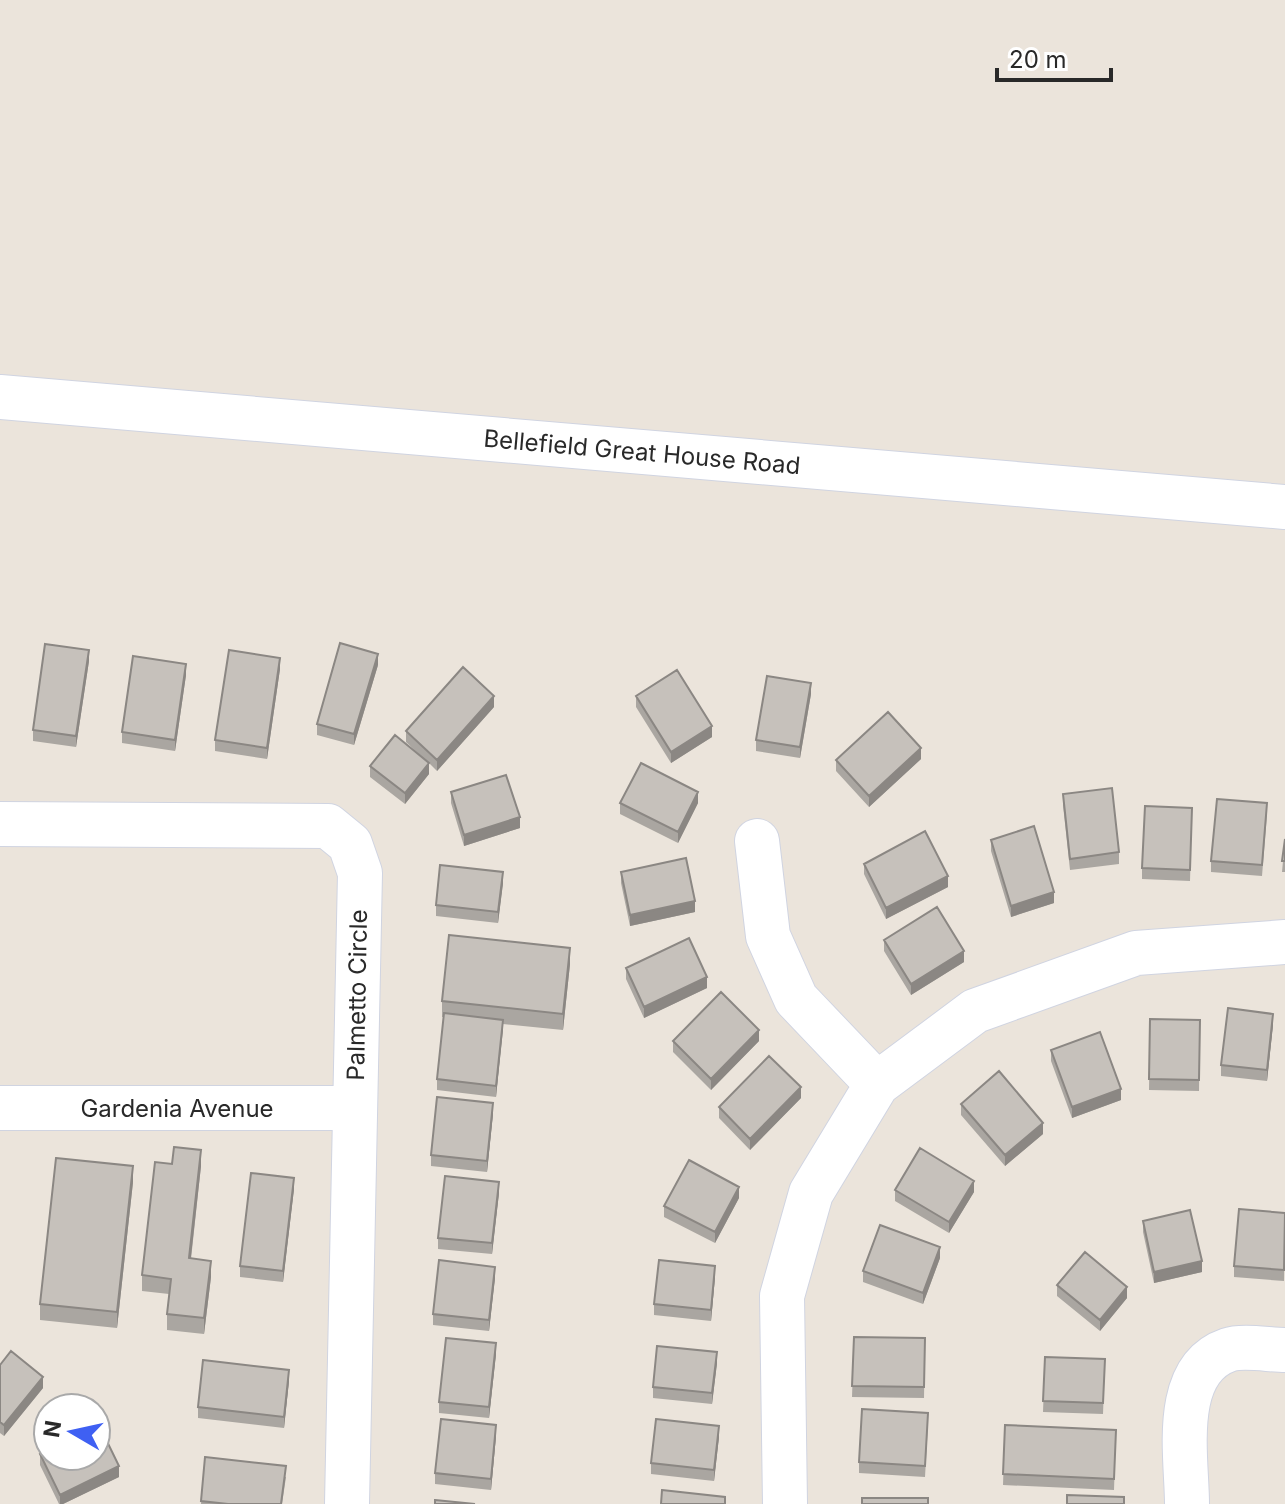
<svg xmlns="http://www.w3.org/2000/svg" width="1285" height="1504" font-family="Inter,sans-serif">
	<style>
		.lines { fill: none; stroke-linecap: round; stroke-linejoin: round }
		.minor-casing { stroke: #d0d4e1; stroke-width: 46 }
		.minor { stroke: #fff; stroke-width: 44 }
		.wall { fill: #aaa6a1 }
		.shaded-wall { fill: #8b8783 }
		.building { fill: #c6c1bb; stroke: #8b8783; stroke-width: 2 }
		.labels { text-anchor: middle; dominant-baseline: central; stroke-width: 6; stroke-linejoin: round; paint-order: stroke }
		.street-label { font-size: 24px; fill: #292929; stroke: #fff }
	</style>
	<rect width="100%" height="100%" fill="#ebe4db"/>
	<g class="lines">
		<defs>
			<path id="minor" d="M0,397L1285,507
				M0,824L328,826L350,844L360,873L347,1504
				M757,841L768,936L796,999L877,1084
				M0,1108H355
				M785,1504L782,1296L811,1193L877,1084L975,1011L1136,953L1285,942
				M1187,1504C1187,1458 1170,1370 1228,1350C1243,1345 1269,1350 1285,1350"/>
		</defs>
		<use href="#minor" class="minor-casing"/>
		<use href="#minor" class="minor"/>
	</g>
	<path class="wall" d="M89,661L76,747L33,741V730Z
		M378,665L354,745L317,735V724Z
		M280,669L267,759L215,751V740Z
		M186,675L175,751L122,743V732Z
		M811,694L800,758L756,751V740Z
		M636,696L712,737L671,763L636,707Z
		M494,707L437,771L429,763V774L405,804L370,777V766L421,756L406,742V731Z
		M921,759L869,807L836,771V760Z
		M451,792L520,828L464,846L451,803Z
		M1063,794L1119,852V864L1070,870L1063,805Z
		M620,803H698L678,843L620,814Z
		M1192,808L1190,881L1142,879V868Z
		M1267,814L1262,876L1211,872V861Z
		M1285,839V872H1282Z
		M991,840L1054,903L1011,917L991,851Z
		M864,864L948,887L886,919L864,874Z
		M621,872L695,912L630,926L621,883Z
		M503,883L498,923L436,916V905Z
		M884,940L964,962L911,995L884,951Z
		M570,964L563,1030L503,1024L496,1097L437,1090V1079L444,1017H442V1001Z
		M626,968L707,988L644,1018L626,979Z
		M1150,1019L1200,1020L1199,1091L1149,1090Z
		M1273,1025L1267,1081L1221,1076V1065Z
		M673,1041H759L711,1090L673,1052Z
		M1051,1050L1121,1100L1072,1118L1051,1061Z
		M801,1098L750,1150L719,1118V1107Z
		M961,1104L1043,1134L1005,1166L961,1115Z
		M493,1114L487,1172L431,1166V1155Z
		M172,1164L201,1166L191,1259L211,1277L204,1334L167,1330V1314L169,1294L142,1291V1275Z
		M133,1182L117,1328L40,1320V1304Z
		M294,1189L283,1282L240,1277V1266Z
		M895,1190L974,1192L949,1233L895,1201Z
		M499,1193L492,1254L438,1249V1238Z
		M739,1198L715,1243L664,1217V1206Z
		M1285,1213L1284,1281L1234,1277V1266Z
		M1143,1221L1202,1272L1154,1283L1143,1232Z
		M940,1258L923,1304L863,1282V1271Z
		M715,1277L711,1321L654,1315V1304Z
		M495,1278L489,1331L433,1325V1314Z
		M1057,1285L1127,1298L1100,1331L1057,1296Z
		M854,1337L925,1338L924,1398L852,1397Z
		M496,1354L489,1418L439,1413V1402Z
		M1045,1357L1105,1359L1103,1414L1043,1412Z
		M717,1363L712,1404L653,1398V1387Z
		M0,1365L43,1388L4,1436L0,1433Z
		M289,1381L284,1428L198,1418V1407Z
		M928,1424L925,1477L859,1473V1462Z
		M1005,1425L1116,1430L1114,1490L1003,1485Z
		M496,1436L491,1490L435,1484V1473Z
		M719,1437L714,1481L651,1474V1463Z
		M40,1454L119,1477L63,1504H59L40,1465Z
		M205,1457L286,1477L282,1504H201Z"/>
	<path class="shaded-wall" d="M89,650V661L76,747V736Z
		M378,654V665L354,745V734Z
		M280,658V669L267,759V748Z
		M186,664V675L175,751V740Z
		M811,683V694L800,758V747Z
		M494,696V707L437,771V760Z
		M712,726V737L671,763V752Z
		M921,748V759L869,807V796Z
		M429,763V774L405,804V793Z
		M698,792V803L678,843V832Z
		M520,817V828L464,846V835Z
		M503,872V883L498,923V912Z
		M948,876V887L886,919V908Z
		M1054,892V903L1011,917V906Z
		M695,901V912L630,926V915Z
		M570,948V964L563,1030V1014Z
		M964,951V962L911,995V984Z
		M707,977V988L644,1018V1007Z
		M1273,1014V1025L1267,1081V1070Z
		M503,1020V1030L496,1097V1086Z
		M759,1030V1041L711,1090V1079Z
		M801,1087V1098L750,1150V1139Z
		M1121,1089V1100L1072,1118V1107Z
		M493,1103V1114L487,1172V1161Z
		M1043,1123V1134L1005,1166V1155Z
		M201,1150V1166L189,1274V1258Z
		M133,1166V1182L117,1328V1312Z
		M294,1178V1189L283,1282V1271Z
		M974,1181V1192L949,1233V1222Z
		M499,1182V1193L492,1254V1243Z
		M739,1187V1198L715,1243V1232Z
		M940,1247V1258L923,1304V1293Z
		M211,1261V1277L204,1334V1318Z
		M1202,1261V1272L1154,1283V1272Z
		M715,1266V1277L711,1321V1310Z
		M495,1267V1278L489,1331V1320Z
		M1127,1287V1298L1100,1331V1320Z
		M496,1343V1354L489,1418V1407Z
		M717,1352V1363L712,1404V1393Z
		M289,1370V1381L284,1428V1417Z
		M43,1377V1388L4,1436V1425Z
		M496,1425V1436L491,1490V1479Z
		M719,1426V1437L714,1481V1470Z
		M119,1466V1477L63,1504H60V1495Z"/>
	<path class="building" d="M340,643L378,654L354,734L317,724Z
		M45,644L89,650L76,736L33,730Z
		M229,650L280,658L267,748L215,740Z
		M133,656L186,664L175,740L122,732Z
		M463,667L494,696L437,760L406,731Z
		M677,670L712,726L671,752L636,696Z
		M767,676L811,683L800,747L756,740Z
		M888,712L921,748L869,796L836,760Z
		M395,735L429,763L405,793L370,766Z
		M641,763L698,792L678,832L620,803Z
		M506,775L520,817L464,835L451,792Z
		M1112,788L1119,852L1070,859L1063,794Z
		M1217,799L1267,803L1262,865L1211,861Z
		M1145,806L1192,808L1190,870L1142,868Z
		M1034,826L1054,892L1011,906L991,840Z
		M925,831L948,876L886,908L864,864Z
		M1285,839V861H1282Z
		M686,858L695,901L630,915L621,872Z
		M440,865L503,872L498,912L436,905Z
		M937,907L964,951L911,984L884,940Z
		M449,935L570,948L563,1014L442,1001Z
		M689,938L707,977L644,1007L626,968Z
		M721,992L759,1030L711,1079L673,1041Z
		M1228,1008L1273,1014L1267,1070L1221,1065Z
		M444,1013L503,1020L496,1086L437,1079Z
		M1150,1019L1200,1020L1199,1080L1149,1079Z
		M1100,1032L1121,1089L1072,1107L1051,1050Z
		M769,1056L801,1087L750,1139L719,1107Z
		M999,1071L1043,1123L1005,1155L961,1104Z
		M437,1097L493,1103L487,1161L431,1155Z
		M174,1147L201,1150L189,1258L211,1261L204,1318L167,1314L171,1279L142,1275L155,1162L172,1164Z
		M920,1148L974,1181L949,1222L895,1190Z
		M56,1158L133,1166L117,1312L40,1304Z
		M689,1160L739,1187L715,1232L664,1206Z
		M251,1173L294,1178L283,1271L240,1266Z
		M445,1176L499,1182L492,1243L438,1238Z
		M1239,1209L1285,1213L1284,1270L1234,1266Z
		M1190,1210L1202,1261L1154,1272L1143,1221Z
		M880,1225L940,1247L923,1293L863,1271Z
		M1085,1252L1127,1287L1100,1320L1057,1285Z
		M439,1260L495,1267L489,1320L433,1314Z
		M659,1260L715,1266L711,1310L654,1304Z
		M854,1337L925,1338L924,1387L852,1386Z
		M446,1338L496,1343L489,1407L439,1402Z
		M657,1346L717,1352L712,1393L653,1387Z
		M11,1351L43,1377L4,1425L0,1422V1365Z
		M1045,1357L1105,1359L1103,1403L1043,1401Z
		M203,1360L289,1370L284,1417L198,1407Z
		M862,1409L928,1413L925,1466L859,1462Z
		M441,1419L496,1425L491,1479L435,1473Z
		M656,1419L719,1426L714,1470L651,1463Z
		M99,1425L119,1466L60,1495L40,1454L48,1450V1456H96V1426Z
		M1005,1425L1116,1430L1114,1479L1003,1474Z
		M205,1457L286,1466L281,1504H228L201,1501Z
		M662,1490L725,1497V1504H661Z
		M1067,1495L1124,1497V1504H1067Z
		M862,1498H928V1504H862Z
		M435,1500L475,1504H435Z"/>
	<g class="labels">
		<g class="street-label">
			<text transform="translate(642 452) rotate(5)">Bellefield Great House Road</text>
			<text transform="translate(357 995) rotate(-89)">Palmetto Circle</text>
			<text x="177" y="1108">Gardenia Avenue</text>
		</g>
	</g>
	<g transform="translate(72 1432) rotate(279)"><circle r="38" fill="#ffffff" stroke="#a9a9a9" stroke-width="2"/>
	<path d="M0-6L14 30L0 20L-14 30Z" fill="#3f60f3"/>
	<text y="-12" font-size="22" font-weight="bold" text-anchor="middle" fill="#292929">N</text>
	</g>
	<path d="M997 68v12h114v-12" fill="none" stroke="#292929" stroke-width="4"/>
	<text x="1009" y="68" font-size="24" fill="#292929" stroke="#ffffff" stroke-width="6" paint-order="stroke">20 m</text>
</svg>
